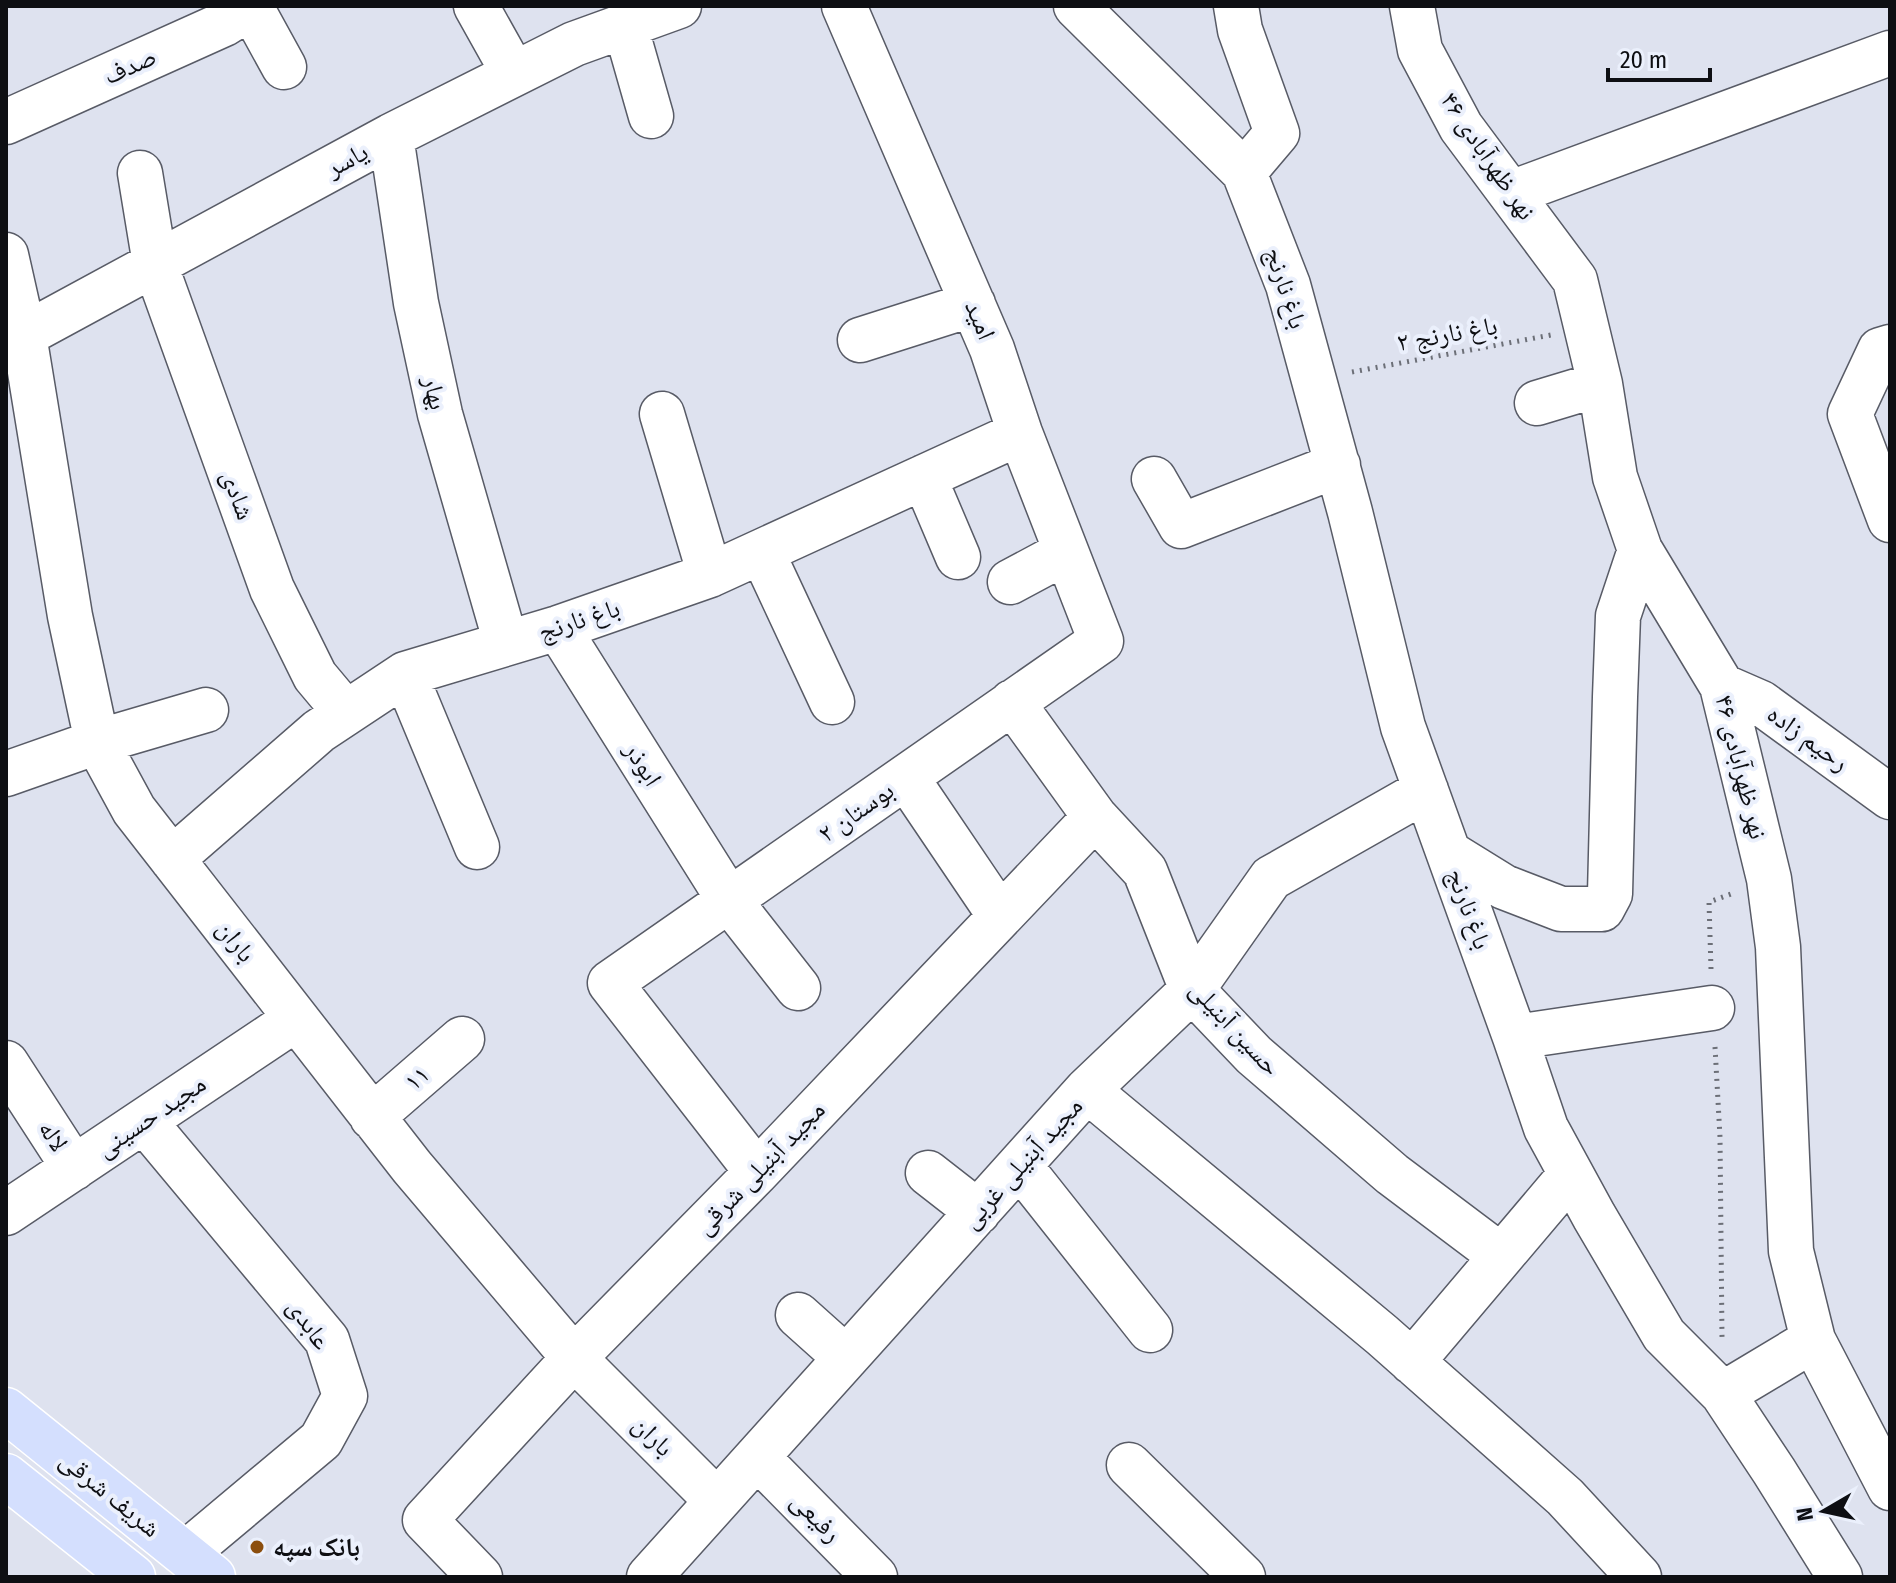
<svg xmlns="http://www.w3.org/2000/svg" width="1896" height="1583" font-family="'Fira Sans Condensed','Noto Naskh Arabic',sans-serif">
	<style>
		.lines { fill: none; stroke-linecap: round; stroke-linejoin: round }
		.minor-casing { stroke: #585b66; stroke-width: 47 }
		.major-casing { stroke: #fff; stroke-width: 47 }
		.path { stroke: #6c6f77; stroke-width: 5; stroke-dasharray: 2 6; stroke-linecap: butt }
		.minor { stroke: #fff; stroke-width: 44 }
		.major { stroke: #d4dffe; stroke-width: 44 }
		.poi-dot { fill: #8b4e0e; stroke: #ebf0fc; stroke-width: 3 }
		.labels { text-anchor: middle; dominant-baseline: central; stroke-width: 8; stroke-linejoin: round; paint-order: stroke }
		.street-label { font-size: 26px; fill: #0e0f13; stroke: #ebf0fc }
		.poi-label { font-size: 26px; font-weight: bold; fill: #0e0f13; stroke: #ebf0fc; text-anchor: start }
	</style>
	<rect width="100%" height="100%" fill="#dee2ef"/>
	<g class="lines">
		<defs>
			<path id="minor" d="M476,6L514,74
				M1076,6L1244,172L1288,285L1350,512L1403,727L1515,1037L1546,1128L1594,1216L1664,1335L1723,1394L1774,1471L1840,1577
				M1236,6L1240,30L1277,133L1244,172
				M1412,6L1420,50L1461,127L1575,280L1600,384L1615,477L1640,550L1722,686L1769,879L1778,947L1791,1251L1813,1340L1890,1488
				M251,7L284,67
				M625,25L651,116
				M6,122L224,24L253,6
				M391,136L416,303L440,414L506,643
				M140,173L155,264L272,589L315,676L346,713
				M1511,193L1890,53
				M6,255L24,335L70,616L97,742L134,810L412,1167L574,1358L717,1501
				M24,335L391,136L574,44L679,6
				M860,340L973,304
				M1890,347L1880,350L1850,414L1890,520
				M1537,403L1600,384
				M662,414L710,575
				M924,477L958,557
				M1154,479L1181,526L1338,465
				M762,552L832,702
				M1010,582L1066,552
				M558,628L729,900L798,988
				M405,674L477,847
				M1722,686L1761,703L1890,797
				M1012,702L1095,817L1145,871L1192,990L1254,1055L1392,1174L1501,1256
				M6,774L97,742L206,710
				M906,777L1000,916
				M1449,853L1504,887L1561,909H1602L1610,894L1615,697L1618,616L1640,550
				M172,859L319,731L405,674L558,628L710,575L1020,433
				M1515,1037L1712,1008
				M6,1063L74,1168
				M1087,1090L1382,1335L1565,1497L1639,1577
				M372,1117L462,1039
				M144,1121L327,1340L345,1396L321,1440L185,1554
				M1020,1166L1150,1330
				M757,1172L610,983L1101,641L1020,433L992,349L844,6
				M928,1173L978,1212
				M6,1213L296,1019
				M798,1315L846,1358
				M1412,1362L1571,1174
				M1723,1394L1813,1340
				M757,1457L875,1577
				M1129,1465L1243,1577
				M480,1577L425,1520L574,1358L757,1172L1095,817
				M649,1577L1087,1090L1192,990L1271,878L1426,790"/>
			<path id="major" d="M6,1410L213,1577
				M6,1476L133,1577"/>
		</defs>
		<use href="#minor" class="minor-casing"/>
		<use href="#major" class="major-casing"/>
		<path class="path" d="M1352,372L1551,335
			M1711,969L1709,902L1734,893
			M1715,1047L1720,1137L1722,1337"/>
		<use href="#minor" class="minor"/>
		<use href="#major" class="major"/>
	</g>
	<circle class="poi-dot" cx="257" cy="1547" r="8"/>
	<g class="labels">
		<g class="street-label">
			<text transform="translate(130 66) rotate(-24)">صدف</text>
			<text transform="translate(1488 156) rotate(56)">نهر ظهرآبادی ۴۶</text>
			<text transform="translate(347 160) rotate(-28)">یاسر</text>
			<text transform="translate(1286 288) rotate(72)">باغ نارنج</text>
			<text transform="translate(980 320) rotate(67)">امید</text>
			<text transform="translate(1447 334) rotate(-10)">باغ نارنج ۲</text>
			<text transform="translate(435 393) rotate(77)">بهار</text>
			<text transform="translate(238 495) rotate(70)">شادی</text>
			<text transform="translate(579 620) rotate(-18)">باغ نارنج</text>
			<text transform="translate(1808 738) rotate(36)">رحیم زاده</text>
			<text transform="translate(643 764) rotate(58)">ابوذر</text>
			<text transform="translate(1741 767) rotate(76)">نهر ظهرآبادی ۴۶</text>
			<text transform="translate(856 812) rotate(-35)">بوستان ۲</text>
			<text transform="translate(1469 909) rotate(70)">باغ نارنج</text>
			<text transform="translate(236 941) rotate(52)">باران</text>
			<text transform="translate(1235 1028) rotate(47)">حسین آبنیلی</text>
			<text transform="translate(417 1078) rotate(-41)">۱۱</text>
			<text transform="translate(151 1116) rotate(-34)">مجید حسینی</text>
			<text transform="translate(53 1136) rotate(57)">لاله</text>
			<text transform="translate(1022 1163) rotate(-48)">مجید آبنیلی غربی</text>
			<text transform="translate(760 1168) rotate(-46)">مجید آبنیلی شرقی</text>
			<text transform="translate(309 1324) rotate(55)">عابدی</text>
			<text transform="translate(653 1436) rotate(45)">باران</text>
			<text transform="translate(110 1494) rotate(39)">شریف شرقی</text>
			<text transform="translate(816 1517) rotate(45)">رفیعی</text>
		</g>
		<g class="poi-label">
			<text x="273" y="1547">بانک سپه</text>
		</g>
	</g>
	<rect width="1896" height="1583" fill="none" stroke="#0e0f13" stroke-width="16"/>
	<g transform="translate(1824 1511) rotate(261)" stroke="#ebf0fc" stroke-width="6" paint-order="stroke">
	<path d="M0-6L14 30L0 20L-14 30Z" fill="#0e0f13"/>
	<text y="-12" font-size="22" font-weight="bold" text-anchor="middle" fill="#0e0f13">N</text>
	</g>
	<path d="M1608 68v12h102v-12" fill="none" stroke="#0e0f13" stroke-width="4"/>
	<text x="1620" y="68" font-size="24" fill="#0e0f13" stroke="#ebf0fc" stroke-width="6" paint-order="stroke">20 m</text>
</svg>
